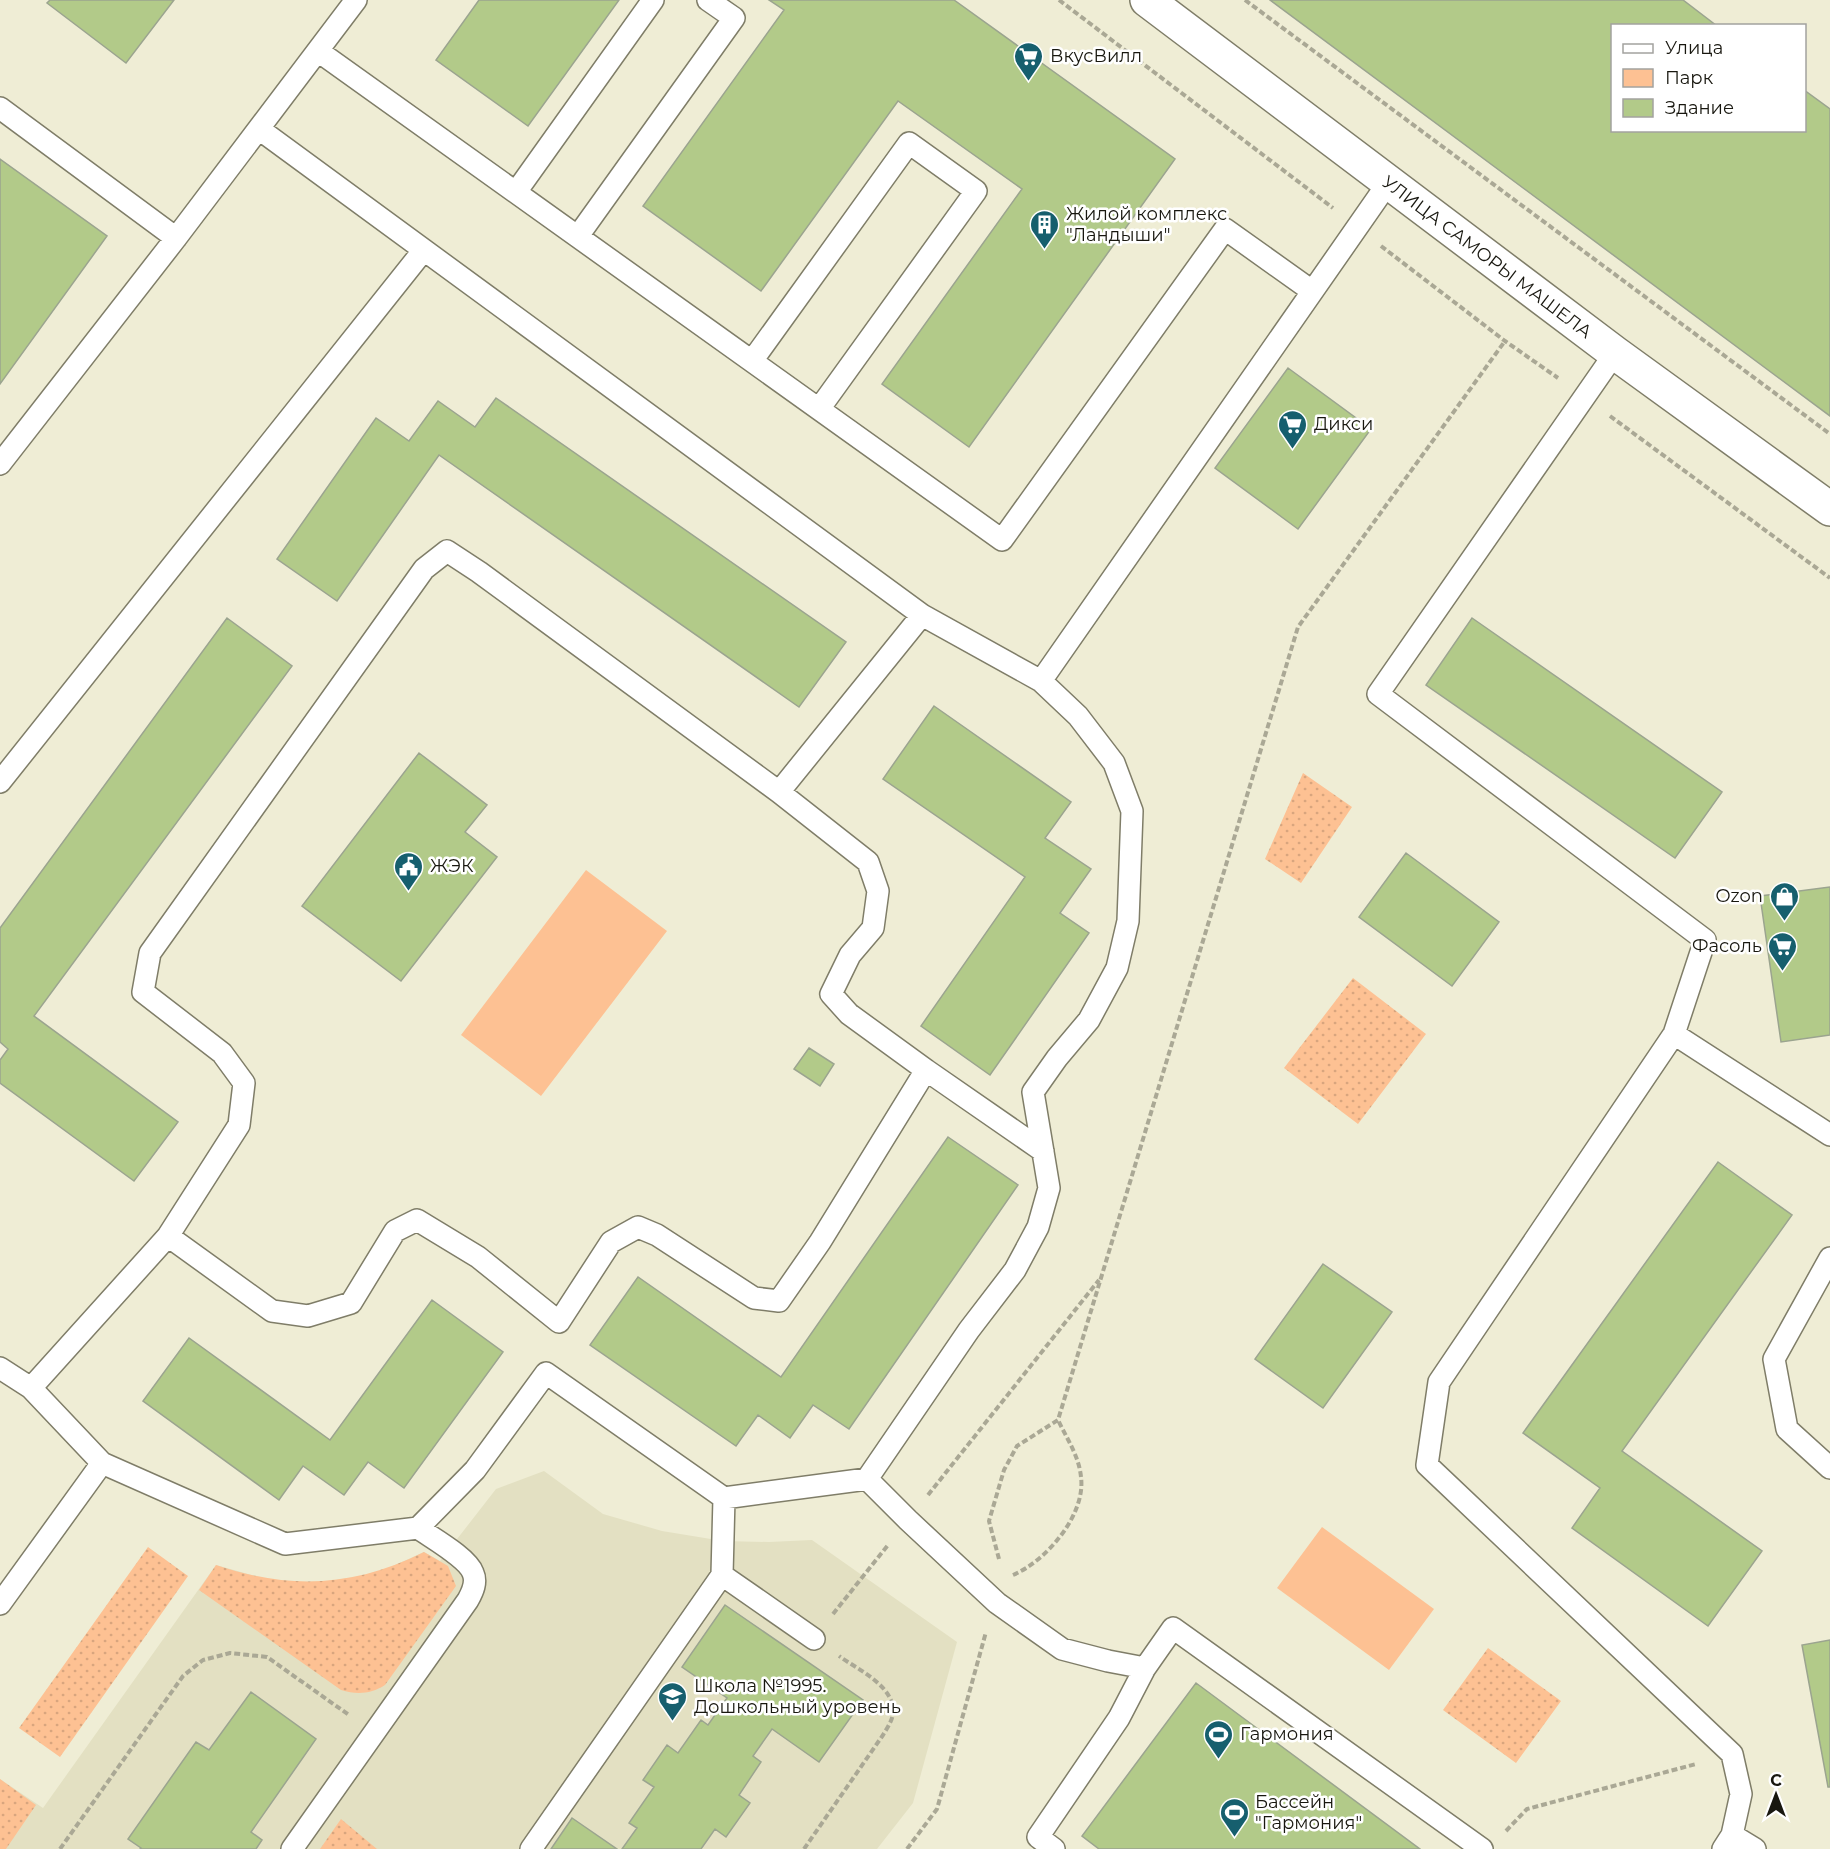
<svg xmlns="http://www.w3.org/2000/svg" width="1830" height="1849" font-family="Montserrat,sans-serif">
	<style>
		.built { fill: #e3e0c2 }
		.green { fill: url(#green-dots) }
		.pitch { fill: #fdc193 }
		.building { fill: #b2ca89; stroke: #9ba48f; stroke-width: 1.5 }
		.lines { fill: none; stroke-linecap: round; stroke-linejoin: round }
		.service-casing { stroke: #7f7d68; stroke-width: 24 }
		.minor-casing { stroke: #7f7d68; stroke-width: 36 }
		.path { stroke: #aaa895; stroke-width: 4; stroke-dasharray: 6 3; stroke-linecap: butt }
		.service { stroke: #fff; stroke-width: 21 }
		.minor { stroke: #fff; stroke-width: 33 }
		.labels { text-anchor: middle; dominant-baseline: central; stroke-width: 5; stroke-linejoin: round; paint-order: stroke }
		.poi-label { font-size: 18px; fill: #18170f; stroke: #fff; text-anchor: start }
		.street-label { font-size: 18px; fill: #18170f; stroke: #fff }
	</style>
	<defs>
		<pattern id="green-dots" width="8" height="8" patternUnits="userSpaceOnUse" patternTransform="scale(1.5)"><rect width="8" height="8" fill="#fdc193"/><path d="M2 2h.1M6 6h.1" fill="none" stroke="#d8a57e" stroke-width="1.8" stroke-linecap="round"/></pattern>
	</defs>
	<rect width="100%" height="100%" fill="#efedd5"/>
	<path class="built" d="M544,1471L603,1514L662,1531L723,1541L769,1542L812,1540L957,1642L913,1803L877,1849H0V1779L43,1808L216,1565L266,1579L301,1582L328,1581L356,1577L384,1570L424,1552L440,1561L496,1489Z"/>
	<path class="green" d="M1303,773L1352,807L1301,883L1265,859Z
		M1353,978L1426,1034L1358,1124L1284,1068Z
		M148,1547L188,1576L60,1757L19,1728Z
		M424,1552L448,1566L456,1586L385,1685C371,1694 357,1695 341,1690L199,1590L216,1565C290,1590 354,1587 424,1552Z
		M1488,1648L1561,1701L1516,1763L1443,1710Z
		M0,1779L36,1805L6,1849H0Z
		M341,1819L377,1849H320Z"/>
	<path class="pitch" d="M586,870L667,931L541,1096L461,1035Z
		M1322,1527L1434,1609L1389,1670L1277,1588Z"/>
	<path class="building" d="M50,0H174L126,63L47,3Z
		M479,0H619L528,126L436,60Z
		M769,0H954L1175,159L969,447L882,384L1022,189L898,101L761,291L643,206L784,10Z
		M1270,0H1683L1717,26H1612V130H1804V90L1830,109V416Z
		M0,159L107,236L0,384Z
		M1288,368L1371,429L1298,529L1215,468Z
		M496,398L846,642L799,707L439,455L337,601L277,559L376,418L409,441L438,401L475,427Z
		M227,618L292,666L34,1016L178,1122L134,1181L0,1083V1060L8,1049L0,1042V928Z
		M1472,618L1722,792L1675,858L1426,685Z
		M934,706L1071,802L1045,838L1091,869L1060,913L1089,933L990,1075L921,1026L1025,877L883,779Z
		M419,753L487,805L465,832L497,857L401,981L302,906Z
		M1406,853L1499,922L1452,986L1359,917Z
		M1830,887V1035L1781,1042L1760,896Z
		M809,1048L834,1064L820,1086L794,1069Z
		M948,1137L1018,1185L849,1429L813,1405L790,1438L758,1415L736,1446L590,1345L638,1277L781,1377Z
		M1718,1162L1792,1215L1622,1451L1762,1551L1708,1626L1572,1528L1600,1488L1523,1433Z
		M1323,1264L1392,1312L1323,1408L1255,1359Z
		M432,1300L503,1352L404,1488L368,1462L344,1495L303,1466L279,1500L143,1401L189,1338L330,1440Z
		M725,1605L863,1700L819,1762L772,1729L753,1756L761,1762L739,1795L750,1803L726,1837L715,1829L701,1849H622L637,1828L629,1823L654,1787L643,1780L667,1745L678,1753L701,1720L708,1725L727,1698L682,1667Z
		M1830,1640V1787H1828L1802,1645Z
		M1196,1683L1420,1849H1099L1082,1836Z
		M251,1692L316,1739L251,1832L262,1840L256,1849H140L141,1848L128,1839L196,1742L209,1750Z
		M572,1818L617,1849H551Z"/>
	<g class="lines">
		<defs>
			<path id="service" d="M318,51L1002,540L1225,229L1312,291
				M0,108L176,238
				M259,129L922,615L1041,681
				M516,192L653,0
				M578,236L734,18L708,0
				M1615,353L1378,694L1705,940L1674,1034
				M752,361L909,143L976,191L819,409
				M0,464L176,238L356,0
				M0,782L423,251
				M926,1070L1043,1151
				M168,1236L272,1311L308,1316L351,1303L395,1231L417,1220L478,1257L559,1322L611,1242L638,1227L657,1235L754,1298L779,1301L820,1242L926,1070L849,1014L831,994L850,955L873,928L878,891L868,862L779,792
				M1830,1258L1774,1359L1787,1429L1830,1468
				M0,1368L31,1388L102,1463L285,1544L418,1528L475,1470L546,1373L724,1498L867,1479
				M31,1388L168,1236L239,1125L244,1083L222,1053L143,992L150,953L424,569L447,551L479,572L779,792L922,615
				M722,1575L724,1498
				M0,1604L102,1463
				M1145,1668L1108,1661L1062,1649L997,1603L908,1520L867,1479L969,1330L1015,1270L1038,1227L1049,1188L1033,1092L1057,1058L1089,1020L1117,968L1128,921L1132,811L1114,763L1078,716L1041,681L1388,183
				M1732,1835L1755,1849
				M292,1849L468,1600C473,1591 477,1582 473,1573C468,1558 432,1538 418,1528
				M531,1849L722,1575L814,1639
				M1054,1849L1038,1837L1119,1718L1145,1668L1173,1628L1482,1849
				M1723,1849L1732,1835L1741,1794L1732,1754L1427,1465L1439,1382L1674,1034L1830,1135"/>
			<path id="minor" d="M1147,0L1615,353L1830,509"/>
		</defs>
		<use href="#service" class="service-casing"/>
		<use href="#minor" class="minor-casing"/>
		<path class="path" d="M1059,0L1333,208
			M1245,0L1830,434
			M1381,246L1505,341L1558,378
			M1610,416L1830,578
			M928,1495L1099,1280
			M999,1559L989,1521L1004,1470L1017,1446L1058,1420L1298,627L1505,341
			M1013,1575C1046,1561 1086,1515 1081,1477C1079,1456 1067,1439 1058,1420
			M833,1614L888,1545
			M1506,1831L1527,1809L1696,1764
			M60,1849L183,1676L203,1660L230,1653L267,1657L349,1715
			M804,1849L883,1735C886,1730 890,1724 892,1718C900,1688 858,1670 839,1656
			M907,1849L937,1809L986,1632"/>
		<use href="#service" class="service"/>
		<use href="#minor" class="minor"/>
	</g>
	<defs>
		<symbol id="supermarket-pin" viewBox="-11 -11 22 30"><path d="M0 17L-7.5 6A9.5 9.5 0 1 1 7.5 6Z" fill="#165f6e" stroke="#fff"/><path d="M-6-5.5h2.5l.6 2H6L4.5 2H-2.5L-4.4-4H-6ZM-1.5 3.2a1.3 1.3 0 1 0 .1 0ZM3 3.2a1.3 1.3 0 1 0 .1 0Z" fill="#fff"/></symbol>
		<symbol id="building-pin" viewBox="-11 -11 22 30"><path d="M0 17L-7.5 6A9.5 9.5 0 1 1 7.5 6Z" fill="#165f6e" stroke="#fff"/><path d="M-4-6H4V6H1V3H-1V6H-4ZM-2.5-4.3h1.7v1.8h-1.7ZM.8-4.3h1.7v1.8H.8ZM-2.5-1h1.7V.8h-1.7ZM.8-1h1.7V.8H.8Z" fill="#fff"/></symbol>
		<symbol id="civic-pin" viewBox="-11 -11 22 30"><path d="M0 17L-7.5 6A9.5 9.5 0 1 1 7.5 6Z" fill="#165f6e" stroke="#fff"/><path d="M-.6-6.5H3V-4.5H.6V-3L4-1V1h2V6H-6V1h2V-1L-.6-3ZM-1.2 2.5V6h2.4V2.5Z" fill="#fff"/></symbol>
		<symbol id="shop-pin" viewBox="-11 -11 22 30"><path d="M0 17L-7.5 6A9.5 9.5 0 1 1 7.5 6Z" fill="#165f6e" stroke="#fff"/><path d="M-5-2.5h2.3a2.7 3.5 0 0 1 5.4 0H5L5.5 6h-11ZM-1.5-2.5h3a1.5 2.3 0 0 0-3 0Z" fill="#fff"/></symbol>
		<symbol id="school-pin" viewBox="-11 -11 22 30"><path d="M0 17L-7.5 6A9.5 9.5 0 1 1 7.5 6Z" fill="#165f6e" stroke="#fff"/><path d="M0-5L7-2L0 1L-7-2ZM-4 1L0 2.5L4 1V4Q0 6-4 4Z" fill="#fff"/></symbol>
		<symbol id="stadium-pin" viewBox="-11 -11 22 30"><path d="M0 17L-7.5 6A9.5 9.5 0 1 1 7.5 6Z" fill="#165f6e" stroke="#fff"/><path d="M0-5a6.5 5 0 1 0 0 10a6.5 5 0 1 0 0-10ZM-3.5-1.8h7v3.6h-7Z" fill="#fff"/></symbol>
	</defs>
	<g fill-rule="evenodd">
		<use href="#supermarket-pin" x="1012" y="40" width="33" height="45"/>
		<use href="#building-pin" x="1028" y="208" width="33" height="45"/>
		<use href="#supermarket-pin" x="1276" y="408" width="33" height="45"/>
		<use href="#civic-pin" x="392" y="850" width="33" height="45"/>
		<use href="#shop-pin" x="1768" y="880" width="33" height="45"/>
		<use href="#supermarket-pin" x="1766" y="930" width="33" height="45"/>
		<use href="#school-pin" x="656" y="1680" width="33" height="45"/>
		<use href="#stadium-pin" x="1202" y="1718" width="33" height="45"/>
		<use href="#stadium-pin" x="1218" y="1796" width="33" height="45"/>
	</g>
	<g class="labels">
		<g class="poi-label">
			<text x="1050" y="56">ВкусВилл</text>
			<text x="1066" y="214">Жилой комплекс<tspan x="1066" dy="21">"Ландыши"</tspan></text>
			<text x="1314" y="424">Дикси</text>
			<text x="430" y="866">ЖЭК</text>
			<text x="1763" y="896" text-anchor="end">Ozon</text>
			<text x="1762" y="946" text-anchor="end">Фасоль</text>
			<text x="694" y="1686">Школа №1995.<tspan x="694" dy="21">Дошкольный уровень</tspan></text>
			<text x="1240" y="1734">Гармония</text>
			<text x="1255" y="1802">Бассейн<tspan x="1255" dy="21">"Гармония"</tspan></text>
		</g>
		<g class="street-label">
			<text transform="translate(1487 257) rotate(37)">УЛИЦА САМОРЫ МАШЕЛА</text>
		</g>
	</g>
	<rect x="1611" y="24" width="195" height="108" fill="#ffffff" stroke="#a3a29f" stroke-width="1.5"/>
	<rect x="1623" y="44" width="30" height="9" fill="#ffffff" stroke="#a3a29f" stroke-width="1.5"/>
	<text x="1665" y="54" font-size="18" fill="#18170f">Улица</text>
	<rect x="1623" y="69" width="30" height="18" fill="#fdc193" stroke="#a3a29f" stroke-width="1.5"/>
	<text x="1665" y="84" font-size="18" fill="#18170f">Парк</text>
	<rect x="1623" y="99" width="30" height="18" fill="#b2ca89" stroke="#a3a29f" stroke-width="1.5"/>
	<text x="1665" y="114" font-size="18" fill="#18170f">Здание</text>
	<g transform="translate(1776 1795)" stroke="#ffffff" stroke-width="4.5" paint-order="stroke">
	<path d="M0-4.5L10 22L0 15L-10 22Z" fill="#18170f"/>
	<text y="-9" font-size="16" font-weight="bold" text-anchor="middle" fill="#18170f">С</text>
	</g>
</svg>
